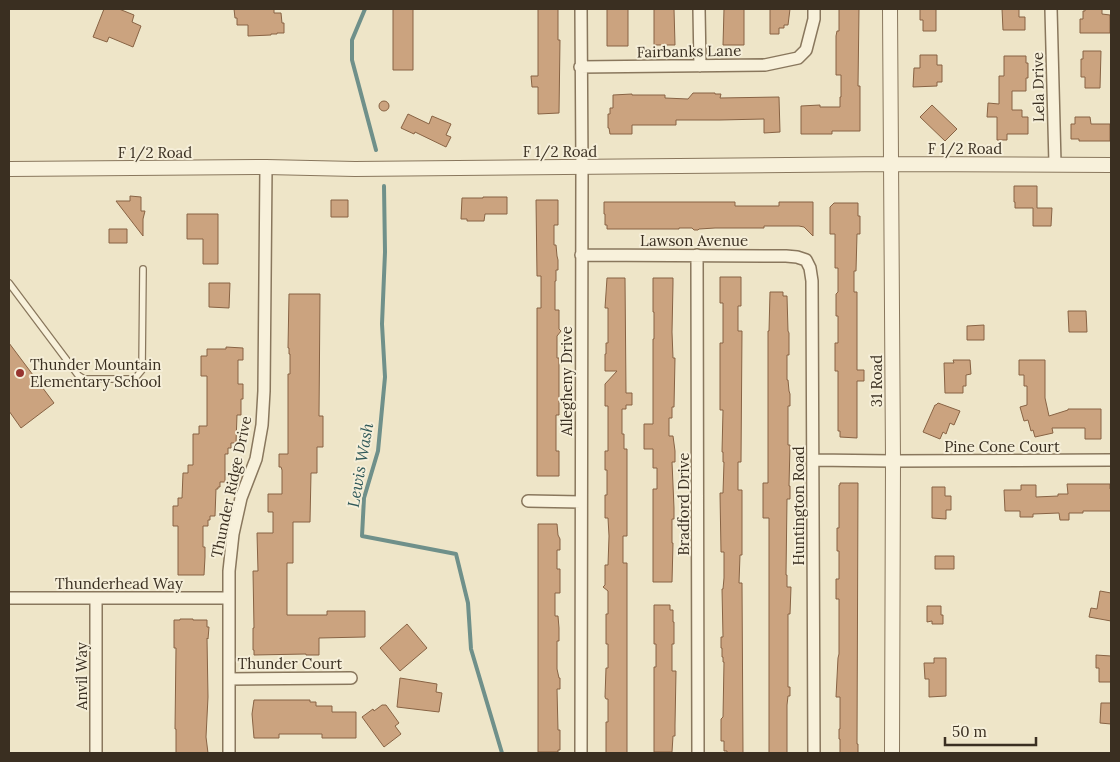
<svg xmlns="http://www.w3.org/2000/svg" width="1120" height="762" font-family="Lora,serif">
	<style>
		.lines { fill: none; stroke-linecap: round; stroke-linejoin: round }
		.stream { stroke: #6f908a; stroke-width: 4 }
		.building { fill: #cba37f; stroke: #886344 }
		.service-casing { stroke: #89775d; stroke-width: 8 }
		.minor-casing { stroke: #89775d; stroke-width: 14 }
		.tertiary-casing { stroke: #89775d; stroke-width: 16 }
		.service { stroke: #f8f1db; stroke-width: 5.5 }
		.minor { stroke: #f8f1db; stroke-width: 11 }
		.tertiary { stroke: #f8f1db; stroke-width: 14 }
		.poi-dot { fill: #97342f; stroke: #f5eed8; stroke-width: 2 }
		.labels { text-anchor: middle; dominant-baseline: central; stroke-width: 4; stroke-linejoin: round; paint-order: stroke }
		.street-label { font-size: 15px; fill: #3a2f21; stroke: #f5eed8 }
		.poi-label { font-size: 15px; fill: #3a2f21; stroke: #f5eed8; text-anchor: start }
		.water-label { font-size: 16px; font-style: italic; fill: #305959; stroke: #f5eed8 }
	</style>
	<rect width="100%" height="100%" fill="#eee5c8"/>
	<g class="lines">
		<path class="stream" d="M365,9L352,40V60L376,150
			M384,186L385,252L382,324L385,377L378,451L364,498L362,536L456,554L468,603L471,649L502,753"/>
	</g>
	<path class="building" d="M104,9H119L134,15L132,22L141,26L133,47L109,37L107,42L93,37Z
		M234,9H274V13H281L282,23H284V33H277V34H271V35L248,36V25H237V18H235Z
		M393,9H413V70H393Z
		M538,9H558V40H560L559,113L538,114V87H532L531,76H538Z
		M607,9H628V46H607Z
		M654,9H674L675,45H654Z
		M724,9H744V45H723Z
		M770,9H790L788,25H784V28H779V34H770Z
		M839,9H859L858,86H860V131H832V134H801V106L820,105V107H840V97H841V75H836V36L837,31H839Z
		M920,9H936V31H923V20H920Z
		M1002,9H1019V17H1025V30H1003Z
		M1085,9H1102V14L1110,15V33H1080V19H1083V11H1085Z
		M1083,51H1101L1100,88H1085V77H1081V59H1083Z
		M920,55H937V65H942V82H937V86L913,87L914,68H920Z
		M1004,56H1026V63H1028V78H1026V91H1012V110H1022V117H1028V134H1007V140H997V117H987L988,103L999,104V76H1004Z
		M693,93H715V94H721L720,98L779,97L780,132L764,133V119L720,120H676V125H632V134H610L609,128H608V114H610V108H613V95L632,94V95H665V98L688,99Z
		M379 106a5 5 0 1 1 10 0a5 5 0 1 1-10 0Z
		M932,105L957,129L945,141L920,117Z
		M408,114L429,124L432,116L451,124L446,135L451,137L446,147L415,132L414,134L401,128Z
		M1075,117H1090L1091,124H1110V141H1079V139H1071V124H1075Z
		M1014,186H1037V208H1052L1051,226H1033V208H1015V202H1014Z
		M130,196L141,197V211H145L143,219V236L116,201H130Z
		M483,197H507V214H485L484,221H467V219H461L462,198H483Z
		M331,200H348V217H331Z
		M536,200H558V225H554V245H556L557,256L558,260V270H556V281H555V310H559V329L561,331L557,336V358H559V415H556V451H559V476H537V308H541V276H537Z
		M604,202H735V206H779V202H813V236L804,227L799,226H764V228H715L699,229L698,230H694L692,228H679V229H607V225H605V214H604Z
		M834,203H858V216H860V234H857L856,271H854V292H857V370H864V381H857V438L840,437V431H838V371H835V343H838V316H836V294L838,292V268H835V234H830V207Z
		M187,214H218V264H203V239H187Z
		M109,229H127V243H109Z
		M720,277H741V306H738V331H742L741,462H738V490H742V555H740L739,583H742L743,753H727V751H724V741H721V719L723,717L724,662H723V657H722V648H721V637H723L722,589H723L724,578V552H721L720,493H723L724,462H723V452H722L723,410H720V343H723V303H720Z
		M607,278H625L626,393H632V405H626V409H622V434H624V449H627V536H623V563H627V753H606V722H608V699H606L605,697L606,668H608V644H606V614H608V591L603,587L605,585V565H608L609,536L608,518H605V495H607V470H605V451H608V406H605V384L617,371H605V354H606V343H608V308H605Z
		M653,278H673V284L672,332L673,358H675L674,407H672V418H669V436H673L675,451V462H672L674,508V519H672V543H673L672,582H653V489H657V468H653V449H644V424H653V339H654V312H653Z
		M209,283H230L229,308L209,307Z
		M770,292H783V296H787L788,331L789,333V355H787V380H788L789,391L790,394V406H788V445H790L789,486H790V499H787L786,575H787V587H791L790,614H788V687H790V696H788L787,705V753H769V518H763V483H768V331H769Z
		M289,294H320L319,416H323V447H317V473H311L310,522H293V563H287V615H327V611H365V637L319,638V655H306V654L254,655V650H253V628H254L253,571H258L257,533H273V512H268V494H282V470L281,467H279V454H288V374H290V354H289V348H288Z
		M1068,311H1086L1087,332H1069Z
		M984,325V340H967V326Z
		M9,343L54,403L21,428L9,411Z
		M226,347L243,348V360H238V384H243V399H241V415H237L236,443H231V448H228V454H225V482H220V487H218V489H216L215,516H210V520H208V526H203V547H205V557L204,575H178V526H173V506H178V498H182L183,473H188V465H193V434H199V426H207V376H201V356H207V349H226Z
		M953,360H970L971,374L966,375V386H963V393H945L944,363H954Z
		M1019,360H1045V398L1049,416L1068,410V409H1101V439H1085V428H1052L1053,433L1035,437L1033,430L1031,431L1028,420L1024,421L1020,407L1027,405V386H1024V375H1019Z
		M938,403L960,411L954,425L950,423L946,434L943,432L940,439L923,432L935,405H936Z
		M840,483H858L857,744H858V753H840V739H839V729H840V697H836L838,658L839,654V599H836V579H839V551H837V528H839V485H840Z
		M1067,484H1110V489H1111V511H1083V513H1069V520H1060L1059,513L1033,514V517H1020V511H1005L1004,490H1021V485H1036V497L1058,496V494H1068Z
		M932,487H945V496H951V510H946V519L932,518Z
		M538,524H557L558,535L560,539V550H557V569H560V593H555V616H558L559,628V641H557V669L559,678H560V689H557L558,730H560V750H558V752H538Z
		M935,556H954V569H935Z
		M1100,591L1111,593V621L1089,617L1091,608L1097,609Z
		M654,605H670V610H673V622H674V644H672V671H676L675,725V736H673L672,752H654V667H656V644H654Z
		M927,606H941V615H943V624H932V621L927,622Z
		M180,619H193V620H207V627H209L208,639L207,638L208,697L206,737L208,753H176V729H175L176,648H174V620H180Z
		M407,624L427,648L400,671L380,648Z
		M1096,655L1111,656V682H1099V668H1096Z
		M934,658H946V696L929,697V679H925L924,663H934Z
		M400,678L437,684L436,692L442,693L439,712L397,707Z
		M254,700H310V702H316V706H332V712H356V738H322V734H279V738H254L252,714Z
		M1101,703H1111V724L1100,723Z
		M382,705H386L399,723L395,726L401,734L384,747L362,717L373,709L374,711Z"/>
	<g class="lines">
		<defs>
			<path id="service" d="M9,283L78,375L84,379H131L137,376L142,370L143,269"/>
			<path id="minor" d="M581,9L582,167L581,753
				M699,9L700,66
				M1051,9L1055,164
				M580,67L765,65L798,58L806,50L814,19V9
				M581,255L786,256L797,257L806,260L810,268L812,281L814,753
				M697,255L698,753
				M813,460L893,461L1111,460
				M528,501L581,502
				M9,598H229
				M96,598V753
				M229,679L351,678
				M229,753V571L233,534L241,498L256,459L262,425L264,391L266,167"/>
			<path id="tertiary" d="M890,9L893,461L892,753
				M9,169L266,167L355,169L890,164L1111,165"/>
		</defs>
		<use href="#service" class="service-casing"/>
		<use href="#minor" class="minor-casing"/>
		<use href="#tertiary" class="tertiary-casing"/>
		<use href="#service" class="service"/>
		<use href="#minor" class="minor"/>
		<use href="#tertiary" class="tertiary"/>
	</g>
	<circle class="poi-dot" cx="20" cy="373" r="5"/>
	<g class="labels">
		<g class="street-label">
			<text transform="translate(689 51) rotate(-1)">Fairbanks Lane</text>
			<text transform="translate(1038 87) rotate(-91)">Lela Drive</text>
			<text x="965" y="148">F 1/2 Road</text>
			<text x="560" y="151">F 1/2 Road</text>
			<text x="155" y="152">F 1/2 Road</text>
			<text x="694" y="240">Lawson Avenue</text>
			<text transform="translate(566 381) rotate(-90)">Allegheny Drive</text>
			<text transform="translate(876 381) rotate(-90)">31 Road</text>
			<text x="1002" y="446">Pine Cone Court</text>
			<text transform="translate(231 487) rotate(-78)">Thunder Ridge Drive</text>
			<text transform="translate(683 504) rotate(-90)">Bradford Drive</text>
			<text transform="translate(798 506) rotate(-90)">Huntington Road</text>
			<text x="119" y="583">Thunderhead Way</text>
			<text x="290" y="663">Thunder Court</text>
			<text transform="translate(81 676) rotate(-90)">Anvil Way</text>
		</g>
		<g class="poi-label">
			<text x="30" y="364">Thunder Mountain<tspan x="30" dy="17">Elementary School</tspan></text>
		</g>
		<g class="water-label">
			<text transform="translate(360 465) rotate(-80)">Lewis Wash</text>
		</g>
	</g>
	<rect width="1120" height="762" fill="none" stroke="#3a2f21" stroke-width="20"/>
	<path d="M945 737v8h91v-8" fill="none" stroke="#3a2f21" stroke-width="2.5"/>
	<text x="952" y="737" font-size="15" fill="#3a2f21" stroke="#f5eed8" stroke-width="4" paint-order="stroke">50 m</text>
</svg>
